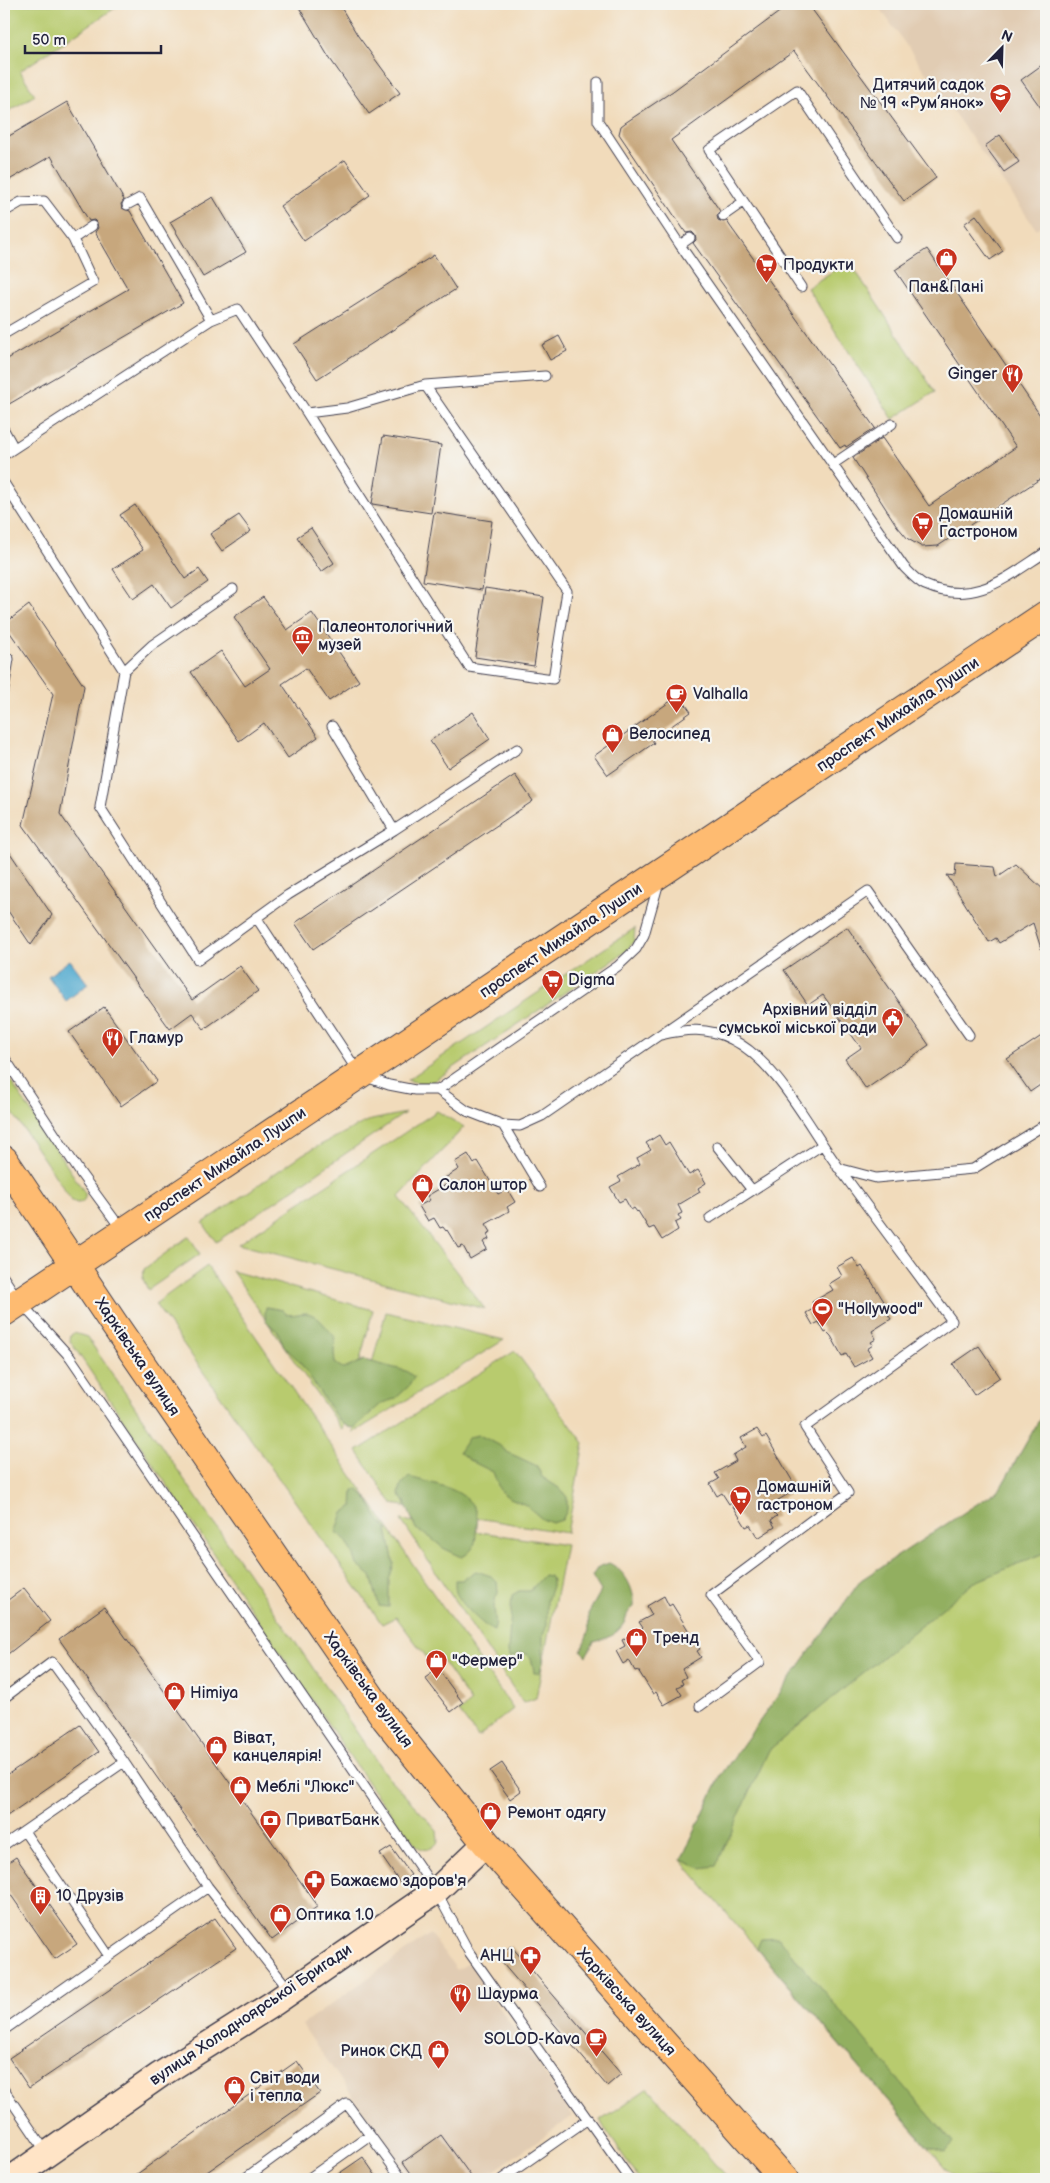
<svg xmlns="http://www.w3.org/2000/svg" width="1050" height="2183" font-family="'Balsamiq Sans',sans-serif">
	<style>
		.built { fill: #e1ccb3 }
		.green { fill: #b8cb6e; stroke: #6d7654 }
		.forest { fill: #92af61; stroke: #5a684e }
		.water { fill: #52aacf; stroke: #3a6685 }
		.building { fill: #c7a77d }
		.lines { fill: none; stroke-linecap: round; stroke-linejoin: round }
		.lane-casing { stroke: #413e4e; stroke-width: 11 }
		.secondary-casing { stroke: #413e4e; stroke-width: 28 }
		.primary-casing { stroke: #413e4e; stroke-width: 30 }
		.lane { stroke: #fff; stroke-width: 9 }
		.secondary { stroke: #ffe4c6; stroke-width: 25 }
		.primary { stroke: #febb71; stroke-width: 28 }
		.labels { text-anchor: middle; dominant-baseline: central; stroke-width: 4.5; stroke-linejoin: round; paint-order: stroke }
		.poi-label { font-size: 16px; fill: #22223b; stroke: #f6f6f2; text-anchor: start }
		.street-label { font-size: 16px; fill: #22223b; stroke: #f6f6f2 }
	</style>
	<rect width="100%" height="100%" fill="#f6f6f2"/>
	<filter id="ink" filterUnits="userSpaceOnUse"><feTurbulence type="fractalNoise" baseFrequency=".02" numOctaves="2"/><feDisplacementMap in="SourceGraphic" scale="10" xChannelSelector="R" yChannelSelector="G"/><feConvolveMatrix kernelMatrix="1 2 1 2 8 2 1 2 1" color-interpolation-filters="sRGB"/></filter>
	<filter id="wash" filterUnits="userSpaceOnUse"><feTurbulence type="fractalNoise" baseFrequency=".0096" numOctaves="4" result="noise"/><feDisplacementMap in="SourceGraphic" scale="20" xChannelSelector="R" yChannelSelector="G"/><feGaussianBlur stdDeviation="1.12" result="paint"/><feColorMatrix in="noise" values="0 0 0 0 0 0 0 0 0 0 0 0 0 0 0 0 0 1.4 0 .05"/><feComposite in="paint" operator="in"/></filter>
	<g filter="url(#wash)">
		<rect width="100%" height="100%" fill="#f1dbbb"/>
		<path class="built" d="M877,4H1046V222L1036,229Z
			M430,1934L457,1970L469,1963L573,2116L482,2179H411L302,2025Z"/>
		<path class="green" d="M4,4H121L20,71L35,95L4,114Z
			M845,263L853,267L935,392L893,419L807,288Z
			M635,928L634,941L628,950L431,1083H419L407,1080Z
			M4,1071L85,1193C86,1199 83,1203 77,1203L72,1201L4,1100Z
			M437,1111L464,1127L399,1197L485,1309L238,1244Z
			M405,1113L216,1242L203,1223L303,1154L367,1121Z
			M189,1236L200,1254L148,1290L143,1279L144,1269Z
			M207,1266L513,1709L478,1737L459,1712L471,1702L440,1658L431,1663L396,1617L382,1624L155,1304Z
			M232,1271L373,1310L342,1430Z
			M386,1312L504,1340L353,1433Z
			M74,1333L87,1337L386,1775L437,1830L438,1842C432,1850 424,1852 417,1846L372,1789L70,1341L71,1335Z
			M515,1351L584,1443L567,1533L392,1504L357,1451Z
			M1046,1408V2179H955L681,1860L721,1775L861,1580L1000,1489Z
			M401,1520L566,1545L536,1698L523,1703Z
			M648,2088L728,2179H639L600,2121Z"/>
		<path class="forest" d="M266,1307L283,1310L286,1314C293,1316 299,1313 307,1313C319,1315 327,1329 335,1337L334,1353L335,1363L344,1369L364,1360L406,1371L414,1377L409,1386L395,1399L382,1403L354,1428L348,1427L339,1421L299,1361L284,1346L278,1332L266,1321L265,1313Z
			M1046,1408V1552L973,1583L769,1750L716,1866L701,1868L681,1860L721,1775L861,1580L1000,1489Z
			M479,1435L499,1445L507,1452L537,1466L542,1477L559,1488L567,1497V1510L562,1520L552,1523L542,1519L526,1505L508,1497L500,1491L493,1472L469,1460L459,1452L469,1437Z
			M409,1477C432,1484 471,1488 477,1516C478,1521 477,1527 476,1532C476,1545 473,1551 462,1557L443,1548L431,1538L416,1529L405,1502L399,1494L401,1485Z
			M353,1490H358L366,1497L378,1519L387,1529L394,1564L389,1580V1607L379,1606L371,1576L357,1565C354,1554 347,1537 336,1532L343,1513L352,1507Z
			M609,1563C625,1570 635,1590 634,1607C626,1612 627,1617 624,1623C617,1635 605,1639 594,1642L586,1656L581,1651L589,1630L588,1614L601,1591L592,1576L598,1567Z
			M476,1571L491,1576L497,1582L498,1593C489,1608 499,1616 494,1631C484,1627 460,1603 456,1592C455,1589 455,1584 455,1580H462Z
			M544,1575L550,1576L552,1581V1586L547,1601V1625L543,1635V1663L539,1673H534C533,1666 532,1652 521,1653C516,1654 516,1658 509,1657L508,1652L512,1595L519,1591H530Z
			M778,1938L953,2143L946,2152L928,2147L757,1948L761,1939Z"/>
		<path class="water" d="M70,960L88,984L66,1001L48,976Z"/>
		<g id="blocks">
			<path class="building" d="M297,4H339L358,36L400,93L369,114L328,56Z
				M790,4H808L936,178L904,201L794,51L671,140L720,211L717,216L718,220L723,222L727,221L730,226L875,428L846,447L845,445L840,448L693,243L696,240L695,235L692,232L686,233L619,134L621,126L625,123L673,91Z
				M1046,62V115L1021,80Z
				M67,102L124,200L121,204L122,208L130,211L183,303L4,407V361L128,289L95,232L98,228L97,223L94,220L89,221L51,156L4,183V139Z
				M1000,135L1019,162L1004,172L985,146Z
				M345,160L370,195L304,241L280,206Z
				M213,197L246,252L203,277L170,222Z
				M976,215L1003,251L990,260L964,224Z
				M927,249L1046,424V475L938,546L922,547L908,539L897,526L853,458L882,438L929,506L1016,447L895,270Z
				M434,255L456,289L317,379L294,344Z
				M559,336L567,351L550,360L542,345Z
				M383,436L441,445L431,513L372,504Z
				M135,505L185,579L199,569L208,582L171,608L154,584L133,599L113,569L143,550L120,515Z
				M434,512L492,521L482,590L423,581Z
				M239,515L251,531L222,551L210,534Z
				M311,528L334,563L321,572L297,537Z
				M485,588L544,597L534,666L475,657Z
				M263,597L287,630L312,613L359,681L329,701L306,668L282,684L318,737L288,758L264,723L239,741L191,672L221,651L245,686L270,669L234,617Z
				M29,605L84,686L60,814L192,1000L240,966L258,991L204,1029L192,1013L170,1029L23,825L53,694L4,624Z
				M679,695L691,712L652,740L654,743L608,775L594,756Z
				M473,712L490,739L448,768L430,741Z
				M515,775L533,801L313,949L295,923Z
				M4,844L52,915L31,945L4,905Z
				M956,864L995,867L997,877L1016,864L1046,892V954L1043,955L1033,923L999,943L996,938L989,942L947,875L955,876Z
				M847,927L929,1045L866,1089L845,1059L861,1048L823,995L808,1005L784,970Z
				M104,1007L157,1081L121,1106L69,1032Z
				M1046,1033V1081L1030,1092L1007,1059Z
				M659,1135L665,1145L669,1142L689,1175L698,1170L706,1183L698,1188L700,1192L678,1205L682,1213L678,1215L681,1220L675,1223L678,1230L662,1240L654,1227L649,1229L638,1211L637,1212L634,1208L631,1210L625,1199L619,1202L610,1187L621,1181L618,1177L640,1164L637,1158L651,1150L646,1143Z
				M468,1154L474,1164L478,1161L498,1194L507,1189L515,1202L507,1207L509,1211L486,1224L491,1232L487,1234L489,1239L483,1242L487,1249L470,1259L463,1246L458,1248L447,1230L446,1231L443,1227L440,1228L434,1218L428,1221L419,1206L430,1200L427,1196L449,1183L445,1178L459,1169L455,1162Z
				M853,1258L859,1268L862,1266L890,1311L887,1313L891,1319L872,1331L876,1339L871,1342L873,1345L867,1349L872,1357L854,1367L846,1354L842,1356L831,1336L827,1332L825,1333L819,1322L813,1325L806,1313L815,1308L812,1302L833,1290L829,1284L842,1276L837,1267Z
				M979,1346L1000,1377L974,1395L953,1364Z
				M757,1429L763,1438L766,1436L793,1482L791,1483L795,1490L775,1502L780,1509L774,1513L777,1516L771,1520L775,1527L758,1538L750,1525L746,1527L731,1503L729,1504L722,1493L717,1496L710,1484L719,1479L715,1473L736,1461L733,1455L746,1447L741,1438Z
				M24,1588L50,1621L4,1657V1603Z
				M664,1596L669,1606L672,1604L700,1649L697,1651L701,1657L682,1669L686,1677L681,1680L683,1684L677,1687L682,1695L664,1705L656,1692L653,1694L638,1670L635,1671L629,1660L623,1664L616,1651L625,1646L622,1640L643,1628L639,1622L652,1615L647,1606Z
				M104,1607L318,1906L272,1940L59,1639Z
				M438,1669L463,1703L451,1712L425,1678Z
				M80,1725L99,1752L4,1818V1777Z
				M502,1763L521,1791L510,1799L490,1771Z
				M391,1847L411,1875L400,1883L380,1854Z
				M16,1857L77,1944L55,1959L4,1885V1865Z
				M215,1918L236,1948L29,2088L9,2058Z
				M511,1946L621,2074L607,2086L497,1957Z
				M297,2061L320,2093L197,2179H130Z
				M441,2135L473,2179H415L403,2162Z
				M363,2157L378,2179H331Z"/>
		</g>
	</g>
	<g filter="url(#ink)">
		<use href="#blocks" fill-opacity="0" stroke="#413e4e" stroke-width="1"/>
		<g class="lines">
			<defs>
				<path id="lane" d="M598,82V121L680,245
					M127,205L140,198L211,320
					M4,212L21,202L44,201L73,239
					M723,216L743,202
					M690,238L680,245L904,567C910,573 917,581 925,585C974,607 1007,577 1046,552
					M801,287L709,150L797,90L897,238
					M4,334L93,282L73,239L92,226
					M307,413L469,667L553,679L567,591L425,385
					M4,430L14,448
					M4,455L211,320L238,309L307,413L347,408L425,385L545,376
					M833,464L892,424
					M4,483L124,671L100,807L198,960L288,895L394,830L517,749
					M124,671L152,645L233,589
					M4,689L9,659
					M332,726L394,830
					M256,917L360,1075L389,1085L415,1090H438L467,1111L503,1125L520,1126L542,1116L868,891L969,1035
					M661,1035C685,1029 708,1027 731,1039C777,1061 809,1128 839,1168C876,1219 915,1270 952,1321L805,1427L848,1493L711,1595L760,1662L700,1706
					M4,1057L81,1174L122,1230
					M438,1090L618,966L636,949L644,935L659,882
					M503,1125L540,1187
					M717,1146L752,1190
					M838,1168L876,1178L973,1169L1046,1124
					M710,1218L822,1145
					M4,1278L19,1301L70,1357L436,1891L469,1952L630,2179
					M4,1698L52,1662L124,1762L208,1887L290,1991
					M24,1831L109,1956
					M4,1845L124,1762
					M4,2030L208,1887
					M4,2090L46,2152
					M244,2179L347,2104L402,2179
					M308,2179L370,2135
					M502,2179L588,2119"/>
				<path id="secondary" d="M11,2179L160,2075L274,2003L436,1891L486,1843"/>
				<path id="primary" d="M4,1160L114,1324L386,1719L486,1843L784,2179
					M4,1312L1046,615"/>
			</defs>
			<use href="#lane" class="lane-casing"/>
			<use href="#secondary" class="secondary-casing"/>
			<use href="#primary" class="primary-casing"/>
			<use href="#lane" class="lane"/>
			<use href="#secondary" class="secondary"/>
			<use href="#primary" class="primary"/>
		</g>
	</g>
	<defs>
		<symbol id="school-pin" viewBox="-11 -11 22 30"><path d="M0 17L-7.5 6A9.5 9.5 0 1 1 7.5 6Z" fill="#c8321e" stroke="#f6f6f2"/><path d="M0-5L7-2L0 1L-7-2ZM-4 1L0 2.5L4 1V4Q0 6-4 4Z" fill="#fff"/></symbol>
		<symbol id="shop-pin" viewBox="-11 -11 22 30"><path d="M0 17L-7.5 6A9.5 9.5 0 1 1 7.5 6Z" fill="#c8321e" stroke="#f6f6f2"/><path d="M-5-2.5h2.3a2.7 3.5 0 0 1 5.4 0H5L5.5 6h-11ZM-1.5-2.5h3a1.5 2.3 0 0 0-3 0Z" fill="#fff"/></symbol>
		<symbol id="supermarket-pin" viewBox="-11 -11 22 30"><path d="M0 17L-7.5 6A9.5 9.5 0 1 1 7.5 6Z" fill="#c8321e" stroke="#f6f6f2"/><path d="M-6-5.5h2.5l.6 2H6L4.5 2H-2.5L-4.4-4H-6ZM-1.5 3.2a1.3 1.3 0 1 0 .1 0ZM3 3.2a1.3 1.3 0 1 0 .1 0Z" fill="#fff"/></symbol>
		<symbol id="restaurant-pin" viewBox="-11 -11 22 30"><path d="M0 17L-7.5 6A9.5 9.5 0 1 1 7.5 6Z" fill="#c8321e" stroke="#f6f6f2"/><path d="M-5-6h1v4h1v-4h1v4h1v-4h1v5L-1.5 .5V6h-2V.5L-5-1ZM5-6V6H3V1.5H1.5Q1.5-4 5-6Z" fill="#fff"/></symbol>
		<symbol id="museum-pin" viewBox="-11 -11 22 30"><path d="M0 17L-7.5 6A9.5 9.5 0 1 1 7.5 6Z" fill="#c8321e" stroke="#f6f6f2"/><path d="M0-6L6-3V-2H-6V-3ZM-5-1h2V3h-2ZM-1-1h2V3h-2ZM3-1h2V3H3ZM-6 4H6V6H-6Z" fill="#fff"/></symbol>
		<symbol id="cafe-pin" viewBox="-11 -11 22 30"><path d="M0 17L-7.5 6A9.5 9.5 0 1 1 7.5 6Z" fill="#c8321e" stroke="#f6f6f2"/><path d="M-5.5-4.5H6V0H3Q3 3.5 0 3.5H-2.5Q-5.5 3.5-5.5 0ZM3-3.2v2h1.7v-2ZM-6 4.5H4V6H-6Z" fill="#fff"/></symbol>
		<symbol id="civic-pin" viewBox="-11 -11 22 30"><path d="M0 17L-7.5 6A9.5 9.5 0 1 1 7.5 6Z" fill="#c8321e" stroke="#f6f6f2"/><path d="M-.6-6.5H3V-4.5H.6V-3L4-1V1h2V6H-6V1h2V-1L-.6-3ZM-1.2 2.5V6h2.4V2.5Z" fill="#fff"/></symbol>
		<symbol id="stadium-pin" viewBox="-11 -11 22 30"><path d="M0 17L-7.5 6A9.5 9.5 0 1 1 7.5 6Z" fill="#c8321e" stroke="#f6f6f2"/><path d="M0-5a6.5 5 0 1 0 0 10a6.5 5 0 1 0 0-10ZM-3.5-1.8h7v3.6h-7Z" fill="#fff"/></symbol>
		<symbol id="bank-pin" viewBox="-11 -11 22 30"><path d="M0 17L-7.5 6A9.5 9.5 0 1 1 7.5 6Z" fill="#c8321e" stroke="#f6f6f2"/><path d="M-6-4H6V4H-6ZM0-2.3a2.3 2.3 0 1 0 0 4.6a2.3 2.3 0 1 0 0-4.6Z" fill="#fff"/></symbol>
		<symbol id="pharmacy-pin" viewBox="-11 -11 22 30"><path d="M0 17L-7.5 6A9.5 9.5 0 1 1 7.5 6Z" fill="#c8321e" stroke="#f6f6f2"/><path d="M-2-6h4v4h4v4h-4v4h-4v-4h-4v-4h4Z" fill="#fff"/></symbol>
		<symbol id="building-pin" viewBox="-11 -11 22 30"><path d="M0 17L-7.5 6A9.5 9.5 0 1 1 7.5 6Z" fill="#c8321e" stroke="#f6f6f2"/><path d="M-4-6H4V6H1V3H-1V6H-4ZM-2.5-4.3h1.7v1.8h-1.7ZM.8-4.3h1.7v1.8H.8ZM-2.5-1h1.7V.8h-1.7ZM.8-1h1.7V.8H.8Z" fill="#fff"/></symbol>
	</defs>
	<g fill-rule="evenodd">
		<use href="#school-pin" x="988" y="82" width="25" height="34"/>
		<use href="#shop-pin" x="934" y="246" width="25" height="34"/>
		<use href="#supermarket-pin" x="754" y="252" width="25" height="34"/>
		<use href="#restaurant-pin" x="1000" y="362" width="25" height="34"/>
		<use href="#supermarket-pin" x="910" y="510" width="25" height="34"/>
		<use href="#museum-pin" x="290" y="624" width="25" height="34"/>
		<use href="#cafe-pin" x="664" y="682" width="25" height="34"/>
		<use href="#shop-pin" x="600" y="722" width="25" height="34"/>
		<use href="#supermarket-pin" x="540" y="968" width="25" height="34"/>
		<use href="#civic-pin" x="880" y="1006" width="25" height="34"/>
		<use href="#restaurant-pin" x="100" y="1026" width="25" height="34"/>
		<use href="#shop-pin" x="410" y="1172" width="25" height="34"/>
		<use href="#stadium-pin" x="810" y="1296" width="25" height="34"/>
		<use href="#supermarket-pin" x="728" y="1484" width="25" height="34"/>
		<use href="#shop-pin" x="624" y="1626" width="25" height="34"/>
		<use href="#shop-pin" x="424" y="1648" width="25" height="34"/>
		<use href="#shop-pin" x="162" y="1680" width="25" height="34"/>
		<use href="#shop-pin" x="204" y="1734" width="25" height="34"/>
		<use href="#shop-pin" x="228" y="1774" width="25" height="34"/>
		<use href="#shop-pin" x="478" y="1800" width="25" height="34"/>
		<use href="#bank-pin" x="258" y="1808" width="25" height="34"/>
		<use href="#pharmacy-pin" x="302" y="1868" width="25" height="34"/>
		<use href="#building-pin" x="28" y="1884" width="25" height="34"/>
		<use href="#shop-pin" x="268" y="1902" width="25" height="34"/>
		<use href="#pharmacy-pin" x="518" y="1944" width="25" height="34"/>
		<use href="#restaurant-pin" x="448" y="1982" width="25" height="34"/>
		<use href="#cafe-pin" x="584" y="2026" width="25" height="34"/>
		<use href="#shop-pin" x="426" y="2038" width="25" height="34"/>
		<use href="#shop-pin" x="222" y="2074" width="25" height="34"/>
	</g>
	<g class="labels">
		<g class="poi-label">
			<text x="984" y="85" text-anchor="end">Дитячий садок<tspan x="984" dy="18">№ 19 «Рум’янок»</tspan></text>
			<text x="783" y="265">Продукти</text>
			<text x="946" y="287" text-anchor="middle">Пан&amp;Пані</text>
			<text x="997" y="374" text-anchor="end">Ginger</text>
			<text x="939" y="514">Домашній<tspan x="939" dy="18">Гастроном</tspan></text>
			<text x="318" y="627">Палеонтологічний<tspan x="318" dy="18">музей</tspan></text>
			<text x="693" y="694">Valhalla</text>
			<text x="629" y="734">Велосипед</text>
			<text x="568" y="980">Digma</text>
			<text x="877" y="1010" text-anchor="end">Архівний відділ<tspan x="877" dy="18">сумської міської ради</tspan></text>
			<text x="129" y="1038">Гламур</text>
			<text x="439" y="1185">Салон штор</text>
			<text x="838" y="1309">"Hollywood"</text>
			<text x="757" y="1487">Домашній<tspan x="757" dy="18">гастроном</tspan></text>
			<text x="653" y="1638">Тренд</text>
			<text x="452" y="1661">"Фермер"</text>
			<text x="190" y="1693">Himiya</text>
			<text x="233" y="1738">Віват,<tspan x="233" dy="18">канцелярія!</tspan></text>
			<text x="256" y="1787">Меблі "Люкс"</text>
			<text x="507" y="1813">Ремонт одягу</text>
			<text x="286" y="1820">ПриватБанк</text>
			<text x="330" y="1881">Бажаємо здоров'я</text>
			<text x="56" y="1896">10 Друзів</text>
			<text x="296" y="1915">Оптика 1.0</text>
			<text x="514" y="1956" text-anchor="end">АНЦ</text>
			<text x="477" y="1994">Шаурма</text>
			<text x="580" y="2039" text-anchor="end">SOLOD-Kava</text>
			<text x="422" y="2051" text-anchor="end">Ринок СКД</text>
			<text x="250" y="2078">Світ води<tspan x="250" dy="18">і тепла</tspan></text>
		</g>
		<g class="street-label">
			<text transform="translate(898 715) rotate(-34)">проспект Михайла Лушпи</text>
			<text transform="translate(561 941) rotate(-34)">проспект Михайла Лушпи</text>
			<text transform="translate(225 1165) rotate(-34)">проспект Михайла Лушпи</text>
			<text transform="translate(137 1357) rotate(56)">Харківська вулиця</text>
			<text transform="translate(368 1690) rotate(54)">Харківська вулиця</text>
			<text transform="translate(626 2002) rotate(48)">Харківська вулиця</text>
			<text transform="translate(251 2015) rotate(-34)">вулиця Холодноярської Бригади</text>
		</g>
	</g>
	<rect width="1050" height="2183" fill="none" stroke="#f6f6f2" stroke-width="20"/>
	<g transform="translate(1002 48) rotate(23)" stroke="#f6f6f2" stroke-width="4" paint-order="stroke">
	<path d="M0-4L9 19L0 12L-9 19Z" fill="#22223b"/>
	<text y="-8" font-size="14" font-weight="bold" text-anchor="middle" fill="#22223b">N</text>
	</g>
	<path d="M25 45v8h136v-8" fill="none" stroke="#22223b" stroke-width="2.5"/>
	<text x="32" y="45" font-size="15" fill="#22223b" stroke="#f6f6f2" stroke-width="4" paint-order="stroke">50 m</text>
</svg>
